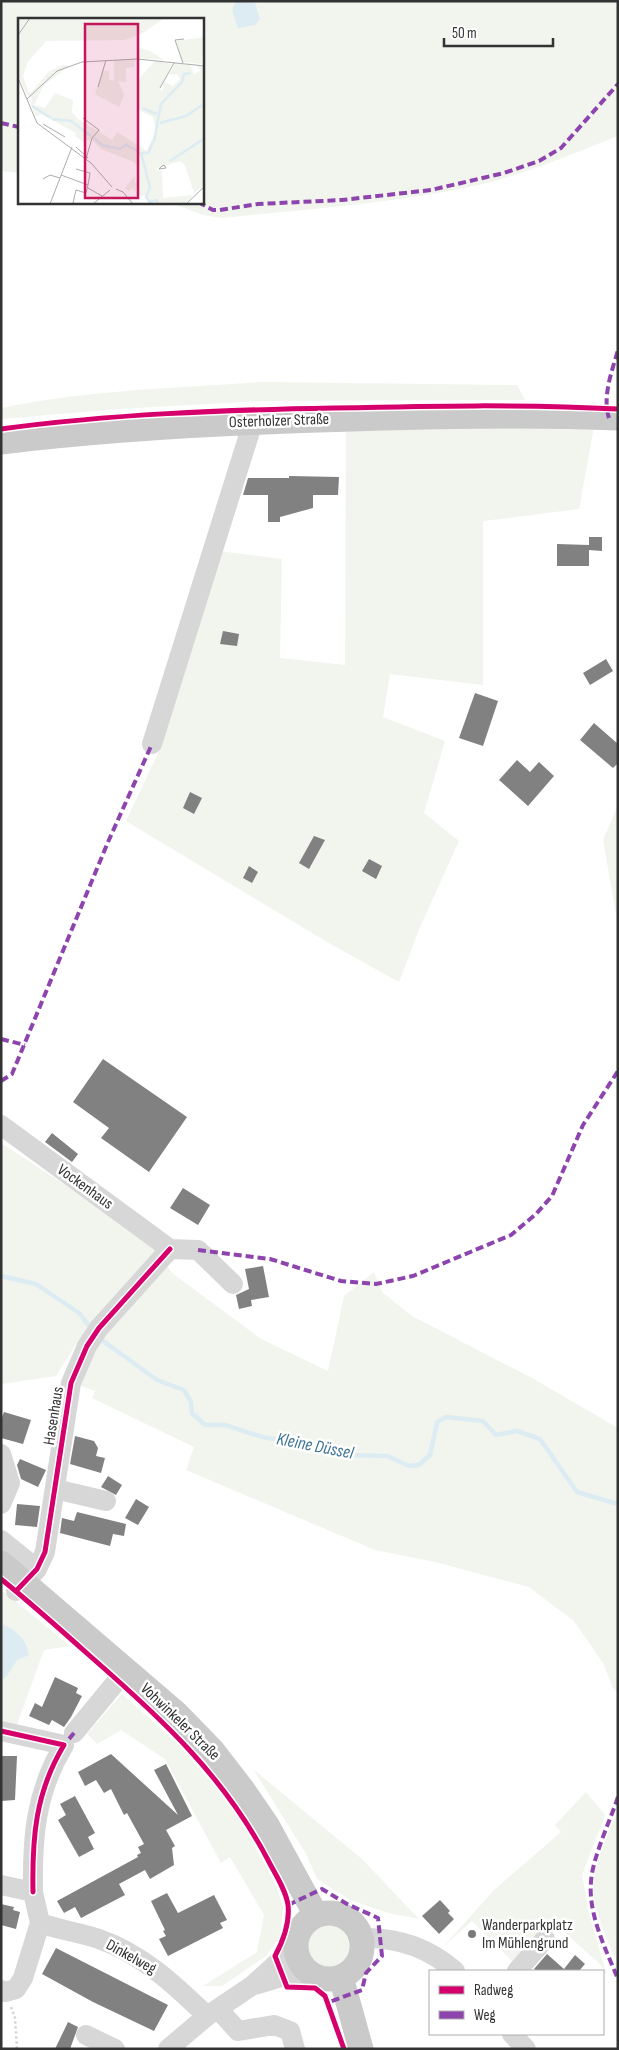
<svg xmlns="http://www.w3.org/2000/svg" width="619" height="2050" font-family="'Sofia Sans Condensed',sans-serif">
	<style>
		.green { fill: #f1f5ed }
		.water { fill: #ddebf3 }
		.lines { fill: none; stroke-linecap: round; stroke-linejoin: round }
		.stream { stroke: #ddebf3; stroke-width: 4.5 }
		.building { fill: #818181 }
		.path { stroke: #d6d6d6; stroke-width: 2.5; stroke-dasharray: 2.5 2.5; stroke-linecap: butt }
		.minor { stroke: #d7d7d7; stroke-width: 20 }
		.major { stroke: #cacaca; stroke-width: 25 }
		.quiet { stroke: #8e44ad; stroke-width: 4; stroke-dasharray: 8 4; stroke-linecap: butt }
		.cycleway-casing { stroke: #fff; stroke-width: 8 }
		.cycleway { stroke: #d6006c; stroke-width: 5 }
		.poi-dot { fill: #7a7a7a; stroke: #fff; stroke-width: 2 }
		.labels { text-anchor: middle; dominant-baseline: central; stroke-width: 5; stroke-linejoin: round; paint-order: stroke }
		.street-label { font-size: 16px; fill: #333; stroke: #fff }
		.poi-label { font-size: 16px; fill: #333; stroke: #fff; text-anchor: start }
		.water-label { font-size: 18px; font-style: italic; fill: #3f7597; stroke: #fff }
		.inset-river { fill: none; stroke: #ddebf3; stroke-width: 2.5 }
		.inset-road { fill: none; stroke: #adadad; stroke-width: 1 }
		.view { fill: #c2185b; fill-opacity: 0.15; stroke: #c2185b; stroke-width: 2.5 }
		.inset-edge { fill: none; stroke: #333; stroke-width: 2.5 }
	</style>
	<rect width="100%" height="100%" fill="#fff"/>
	<path class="green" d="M1,1H618V136C571,154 524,175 474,186C391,204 306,209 222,218L203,215L171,203L202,202V19H19V173L1,171Z
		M263,382L517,385L525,400L261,401L119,409L1,419V408C87,390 176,388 263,382Z
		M594,427L579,509L483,521V685L390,674L383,717L445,741L424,813L459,841L420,927L399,982L327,942L126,821L158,753L219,551L282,559L280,658L345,665L346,428Z
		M618,805V925L603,840Z
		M1,1143L151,1241L172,1273L261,1339L328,1371L344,1296L374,1272L382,1292L412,1316L532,1378L618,1428V1693L613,1688L603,1663L574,1621L529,1587L435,1562L375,1550L186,1470L194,1447L92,1398L95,1391L76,1384L88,1352L76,1344L56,1376L1,1384Z
		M1,1589L70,1646L44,1650L16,1727L1,1724Z
		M122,1694L177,1743L211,1782L239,1817L277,1887L283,1908L280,1937L266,1956L222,1986H203L257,1952L264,1915L230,1857L221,1863L165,1759L121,1730L97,1744L87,1734Z
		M253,1769L362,1859L419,1919L388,1913L350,1900L317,1879L306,1854Z
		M586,1792L605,1815L582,1875L589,1913L607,1976L601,1965L553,1922L516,1965L472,1921L443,1947L493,1891L561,1832L555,1825Z
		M618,1809V1964C609,1944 594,1912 593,1891C592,1868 610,1831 618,1809Z
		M307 1946a21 21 0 1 1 42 0a21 21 0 1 1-42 0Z"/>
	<path class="water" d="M236,1L255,3L260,19L255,25L238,28L232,10Z
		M1,1624C16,1629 26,1639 29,1655L17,1660L6,1677L1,1680Z"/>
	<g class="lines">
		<path class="stream" d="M1,1276L36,1284L79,1313L91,1328
			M99,1338L157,1380L184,1390L191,1402L192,1413L205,1425H225L262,1437L326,1447L349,1455L387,1456L409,1466L419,1465L430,1455L437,1422L446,1417L483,1421L496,1435L517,1431L540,1439L577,1492L618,1504"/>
	</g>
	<path class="building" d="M289,476L339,477L338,495H313V508L280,517V522H268V495H243L248,478H289Z
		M589,537H602V551L589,550V566H557V544L589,545Z
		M223,631L239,634L237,646L220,644Z
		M606,659L613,671L590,685L583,673Z
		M475,693L498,701L483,746L459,738Z
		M594,723L618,744V763L613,768L580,740Z
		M517,760L530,772L539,762L554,776L528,806L499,780Z
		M190,792L202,798L194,814L183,808Z
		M314,836L325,840L309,869L299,863Z
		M369,859L382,866L376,879L362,871Z
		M249,866L258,872L252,883L243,878Z
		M103,1059L187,1117L149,1172L101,1138L109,1128L73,1102Z
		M52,1133L78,1154L72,1162L45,1142Z
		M183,1188L210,1205L198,1225L170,1208Z
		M263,1266L269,1297L251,1300L252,1306L239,1309L236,1295L249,1289L245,1269Z
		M4,1412L31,1420L23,1444L1,1438V1420Z
		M75,1436L94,1441L98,1448L96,1456L105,1458L101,1473L70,1464Z
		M20,1459L46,1470L38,1487L21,1479L17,1465Z
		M108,1476L122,1485L116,1495L101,1487Z
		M136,1499L149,1507L138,1525L125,1518Z
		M17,1504L40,1506L37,1527L15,1525Z
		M77,1512L126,1524L124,1536L113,1534L110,1546L60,1533L62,1518L74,1521Z
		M55,1677L78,1688L76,1693L82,1696L71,1717L64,1727L52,1720L49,1725L29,1716L35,1703L42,1707Z
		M111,1754L178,1815L154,1770L166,1764L192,1816L166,1830L175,1846L172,1848L174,1865L150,1879L145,1870L119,1884L125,1895L81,1918L75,1907L64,1913L57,1901L138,1857L137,1855L141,1853L138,1847L144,1844L127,1813L124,1815L111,1789L104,1793L96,1780L85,1786L78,1772Z
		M1,1756H17L15,1800L1,1801Z
		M75,1796L95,1833L88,1837L94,1849L79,1857L58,1820L66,1815L60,1804Z
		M167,1893L178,1913L214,1895L227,1920L220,1923L223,1928L168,1956L159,1939L166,1936L163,1931L165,1930L151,1901Z
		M440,1900L450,1911L448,1913L454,1919L439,1934L422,1916Z
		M1,1904L14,1907L13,1910L20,1912L16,1929L1,1925Z
		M56,1948L168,2005L154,2031L93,2002L42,1974Z
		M547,1954L564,1969L575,1955L585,1964L579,1971H537L534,1969Z
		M68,2022L78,2027L70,2049H55Z"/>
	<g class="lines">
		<path class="path" d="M11,2007L15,2018L17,2049"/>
		<path class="minor" d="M152,744L253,422
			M1,1125L170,1249
			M170,1249L198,1250L233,1284
			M1,1454L10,1483L1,1504
			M55,1489L106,1501
			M1,1540L37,1569
			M16,1591L37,1569L45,1552L71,1383L87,1346L99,1328L170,1249
			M1,1731L64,1745C35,1793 32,1839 33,1892
			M74,1733L126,1670
			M1,1885L33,1892L40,1923L23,1978L16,1989L5,1992L1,1990
			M40,1923C59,1930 79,1932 99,1939C142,1954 175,1985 207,2016
			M361,1938C397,1937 428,1947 455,1971
			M517,1971L545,1939
			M255,1985L285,1976L310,1974
			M218,2009L238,2031L274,2025L290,2031L295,2049
			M512,2034L526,2049
			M86,2035L115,2049
			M168,2049L207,2016L253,1985L295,1947"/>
		<path class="major" d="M1,442C118,428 235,422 353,419C441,416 530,414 618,418
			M1,1563L176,1713L212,1750L243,1790L267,1825L316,1915
			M296 1946a33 33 0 1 1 66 0a33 33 0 1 1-66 0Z
			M341,1977L361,2049"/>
		<path class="quiet" d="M1,123L19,127
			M198,202L213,210H220L258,204L342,200L431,190L504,173L539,161L561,148L618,84
			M609,418C602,397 612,371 618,350
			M1,1039L25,1045
			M1,1081L12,1074L108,842L152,744
			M198,1250L270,1259L341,1281L376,1284L413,1276L511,1235L536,1214L552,1196L583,1125L618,1071
			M60,1745H64L74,1733
			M618,1797C610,1821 592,1859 591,1882C588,1914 606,1950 618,1979
			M288,1905L322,1889L347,1904L378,1918L382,1956L366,1973L362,1990L329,2002"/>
		<defs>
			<path id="cycleway" d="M1,429C111,414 223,410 334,408C428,406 523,404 618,409
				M1,1579C32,1604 61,1630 90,1656C161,1718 224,1776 268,1860C275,1874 286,1890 288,1905C290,1923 283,1941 275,1956L287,1987L315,1988L325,1996L344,2049
				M16,1591L37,1569L45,1552L71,1383L87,1346L99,1328L170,1249
				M1,1731L64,1745C35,1793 32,1839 33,1892"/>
		</defs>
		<use href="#cycleway" class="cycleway-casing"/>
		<use href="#cycleway" class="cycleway"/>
	</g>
	<circle class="poi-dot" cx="472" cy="1934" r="5"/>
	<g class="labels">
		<g class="street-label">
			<text transform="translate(279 421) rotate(-2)">Osterholzer Straße</text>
			<text transform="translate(85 1187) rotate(36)">Vockenhaus</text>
			<text transform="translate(54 1416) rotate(-81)">Hasenhaus</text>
			<text transform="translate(180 1722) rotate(44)">Vohwinkeler Straße</text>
			<text transform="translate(131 1957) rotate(29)">Dinkelweg</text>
		</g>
		<g class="poi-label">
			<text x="482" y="1925">Wanderparkplatz<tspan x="482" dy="18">Im Mühlengrund</tspan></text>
		</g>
		<g class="water-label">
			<text transform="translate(315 1446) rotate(11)">Kleine Düssel</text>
		</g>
	</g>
	<g transform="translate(18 18)">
		<rect width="186" height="186" fill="#fff"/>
		<path d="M0,0H146L125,15L107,22L28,23L9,45L5,59L11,75L14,74L30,54L45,47L51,48L26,67L16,87L27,90L37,75L55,82L54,94L59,100L94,122L99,114L129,133L138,112L135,99L121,92L120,86L121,62L126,55L137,43L154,46L142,70L144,74L146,64L155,68L162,61L159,56L151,57L157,45L172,47L176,56L183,52L178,48H186V167L176,175L167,147L162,143L137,151L144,153L145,180L175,177L167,186L129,184L127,177L122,179L117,167L118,174L114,170L111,173L107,170L105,172L117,158V167L122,152L116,144L83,131L73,121L66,124L57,118L58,115L23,96L18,99L12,84L14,80L9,77L0,58ZM185,19L184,46L165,44L158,23ZM122,30L132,33L146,42L119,40ZM96,42H117L116,49L108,50V64L100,63L106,77L101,89L77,76L85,53H91V62H96Z" fill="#f1f5ed"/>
		<path class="inset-river" d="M14,88L33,100M124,90L139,96M34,101L53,103L73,118M142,105L168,98L184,87M76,120L84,127L102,131L108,127L123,135L132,169L128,179L132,184L139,182L140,186M136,124L143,86L164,64L166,56L173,55M123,135H130L135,124M152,143L187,120"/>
		<path class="inset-road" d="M0,17L12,0M165,45L157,22L166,21M0,60L19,105L73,145L94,169M80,69L88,42M142,70L156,45M9,81L39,53L64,44L119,41L187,48M65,100L81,112M25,106L47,119M58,129L70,140M68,141L74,120L81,112M146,147L148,150L141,151L144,148ZM58,151L72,155L70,167M43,157L70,167L68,175L58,172L55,185L59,186M25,161L32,157L42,160M70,170L84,178M98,171L105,174L115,186M32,186L54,129M75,186L92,172M168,186L187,168"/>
		<path class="view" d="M67,6H120V180H67Z"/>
		<rect width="186" height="186" class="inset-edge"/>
	</g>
	<rect width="619" height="2050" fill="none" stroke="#333333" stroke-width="5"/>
	<rect x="429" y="1970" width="175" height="65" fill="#ffffff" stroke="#adadad"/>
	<rect x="439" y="1986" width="25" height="8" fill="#d6006c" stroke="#adadad"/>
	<text x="474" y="1995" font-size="15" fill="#333333">Radweg</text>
	<rect x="439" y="2011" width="25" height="8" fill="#8e44ad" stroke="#adadad"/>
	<text x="474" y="2020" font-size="15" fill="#333333">Weg</text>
	<path d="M444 38v8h109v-8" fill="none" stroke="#333333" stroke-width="2.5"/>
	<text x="452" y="38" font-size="15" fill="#333333" stroke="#ffffff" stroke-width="4" paint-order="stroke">50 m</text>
</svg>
